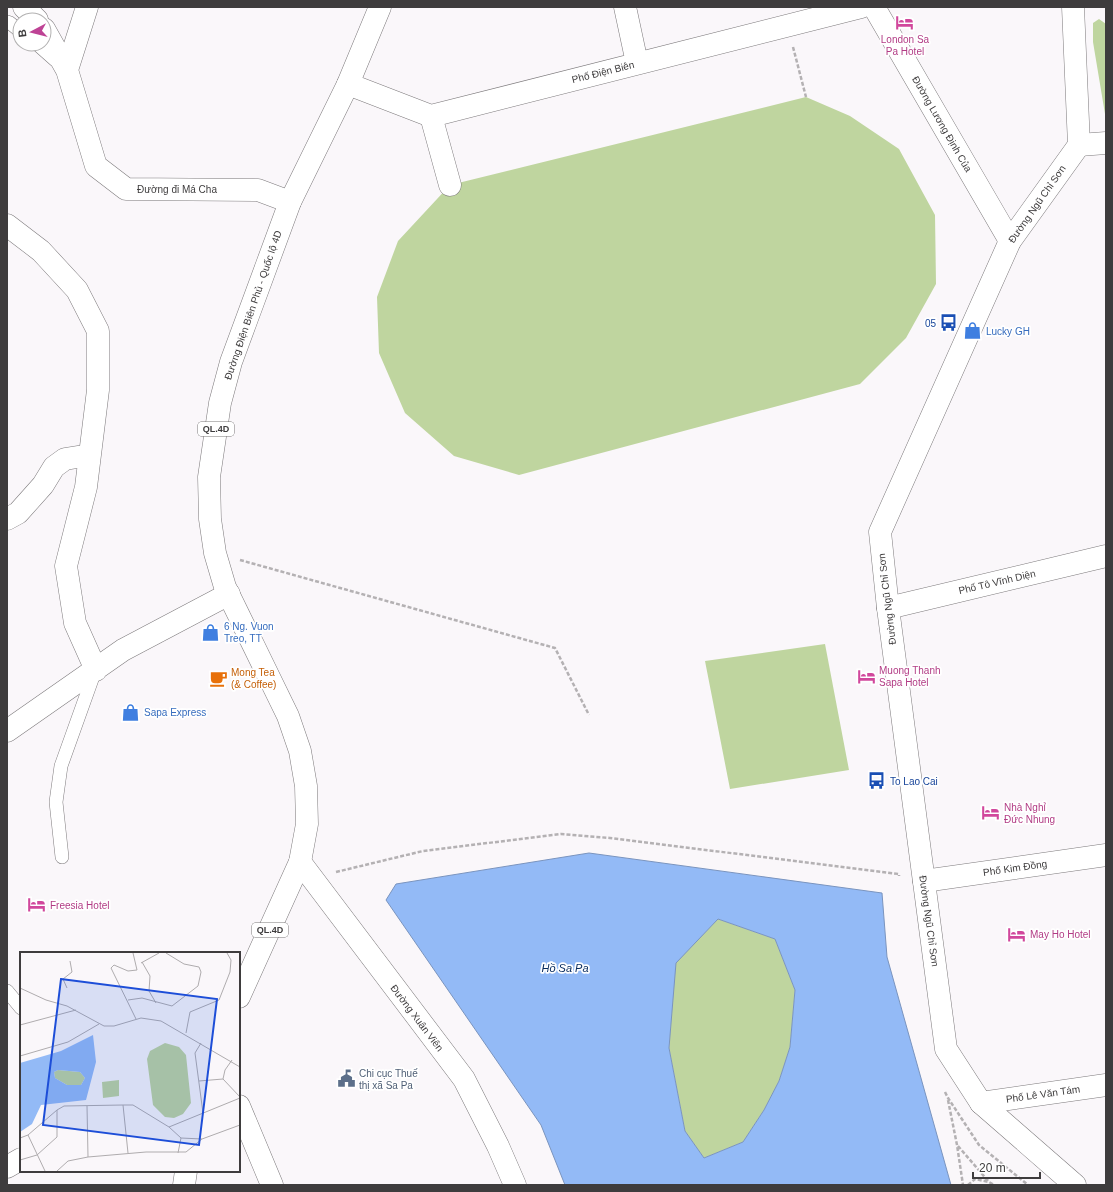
<svg xmlns="http://www.w3.org/2000/svg" width="1113" height="1192" font-family="Arial,sans-serif">
	<style>
		.green { fill: #bfd59f }
		.water { fill: #93baf6; stroke: #7a94be; fill-rule: evenodd }
		.lines { fill: none; stroke-linecap: round; stroke-linejoin: round }
		.service-casing { stroke: #7d7a7c; stroke-width: 14 }
		.minor-casing { stroke: #7d7a7c; stroke-width: 23 }
		.tertiary-casing { stroke: #7d7a7c; stroke-width: 23 }
		.secondary-casing { stroke: #7d7a7c; stroke-width: 23 }
		.primary-casing { stroke: #7d7a7c; stroke-width: 23 }
		.path { stroke: #b4b1b3; stroke-width: 2.5; stroke-dasharray: 4 2; stroke-linecap: butt }
		.service { stroke: #fff; stroke-width: 13 }
		.minor { stroke: #fff; stroke-width: 22 }
		.tertiary { stroke: #fff; stroke-width: 22 }
		.secondary { stroke: #fff; stroke-width: 22 }
		.primary { stroke: #fff; stroke-width: 22 }
		.labels { text-anchor: middle; dominant-baseline: central; stroke-width: 3.5; stroke-linejoin: round; paint-order: stroke }
		.shield { fill: #fff; stroke: #787677; stroke-width: 1 }
		.shield-label { font-size: 9px; font-weight: bold; fill: #3e3c3d }
		.hotel-label { font-size: 10px; fill: #b23c85; stroke: #fff; text-anchor: start }
		.street-label { font-size: 10px; fill: #3e3c3d; stroke: #fff }
		.transit-label { font-size: 10px; fill: #164399; stroke: #fff; text-anchor: end }
		.shop-label { font-size: 10px; fill: #366cbe; stroke: #fff; text-anchor: start }
		.food-label { font-size: 10px; fill: #c56008; stroke: #fff; text-anchor: start }
		.service-label { font-size: 10px; fill: #4e5e75; stroke: #fff; text-anchor: start }
		.water-label { font-size: 11px; font-style: italic; fill: #062a5e; stroke: #fff }
		.inset-road { fill: none; stroke: #afacae; stroke-width: 1 }
		.view { fill: #1d4ed8; fill-opacity: 0.15; stroke: #1d4ed8; stroke-width: 2 }
		.inset-edge { fill: none; stroke: #3e3c3d; stroke-width: 2 }
	</style>
	<rect width="100%" height="100%" fill="#faf7fa"/>
	<path class="green" d="M1099,19L1106,24V115L1105,114L1093,42V23Z
		M806,97L850,116L899,149L935,215L936,284L906,338L860,384L519,475L454,456L405,413L379,353L377,297L398,241L450,185Z
		M825,644L849,770L730,789L705,661Z
		M718,919L775,939L795,990L790,1047L779,1081L764,1110L743,1142L704,1158L685,1131L669,1048L675,963Z"/>
	<path class="water" d="M589,853L882,893L887,957L951,1185H565L541,1125L386,900L396,884ZM718,919L775,939L795,990L790,1047L779,1081L764,1110L743,1142L704,1158L685,1131L669,1048L676,963Z"/>
	<g class="lines">
		<defs>
			<path id="service" d="M7,22L10,23L20,31
				M37,44L55,60
				M62,857L56,802L61,766L95,671
				M7,991L21,1008"/>
			<path id="minor" d="M24,7L37,20
				M625,7L637,63
				M44,29L67,70L96,166L126,189L258,190L290,202
				M67,70L87,7
				M348,84L431,116L861,7
				M431,116L450,185
				M7,225L41,251L77,290L98,331V390L86,487L66,566L75,623L96,670
				M7,519L18,513L43,485L54,467L65,459L90,455
				M888,608L1106,556
				M7,731L123,650L229,594
				M924,881L1106,855
				M981,1103L1106,1085
				M239,1106L272,1185
				M7,1167L21,1159"/>
			<path id="tertiary" d="M874,7L1010,241
				M300,862L464,1079L498,1146L515,1185"/>
			<path id="secondary" d="M1073,7L1079,145L1010,241L880,532L888,608L946,1049L981,1103L1075,1185"/>
			<path id="primary" d="M1079,145L1106,143
				M239,997L300,862L307,824L306,786L300,751L288,716L225,587L215,553L210,519L209,477L220,403L231,362L290,202L348,84L380,7
				M184,1185L186,1171"/>
		</defs>
		<use href="#service" class="service-casing"/>
		<use href="#minor" class="minor-casing"/>
		<use href="#tertiary" class="tertiary-casing"/>
		<use href="#secondary" class="secondary-casing"/>
		<use href="#primary" class="primary-casing"/>
		<path class="path" d="M793,47L806,97
			M240,560L555,648L589,715
			M336,872L423,851L561,834L610,838L899,874V876
			M945,1092L948,1098L979,1145L1028,1185
			M948,1100L957,1145L963,1185
			M958,1146L989,1182L994,1185
			M968,1185L975,1179L989,1182"/>
		<use href="#service" class="service"/>
		<use href="#minor" class="minor"/>
		<use href="#tertiary" class="tertiary"/>
		<use href="#secondary" class="secondary"/>
		<use href="#primary" class="primary"/>
	</g>
	<defs>
		<symbol id="hotel-bare" viewBox="-9 -9 18 18"><path d="M-6-4.5h1.5V1H6V5H4.5V3h-9V5H-6ZM-4 0a1.8 1.8 0 1 1 3.6 0ZM.5 0V-2.5h3Q6-2.5 6 0Z" fill="#d1479c" stroke="#fff" stroke-width="2.5" paint-order="stroke"/></symbol>
		<symbol id="bus-bare" viewBox="-9 -9 18 18"><path d="M-5-6H5V4H4V6H2V4H-2V6H-4V4H-5ZM-3.5-4V0h7V-4ZM-3.5 1.2v1.5H-2V1.2ZM2 1.2v1.5H3.5V1.2Z" fill="#1a4fb4" stroke="#fff" stroke-width="2.5" paint-order="stroke"/></symbol>
		<symbol id="shop-bare" viewBox="-9 -9 18 18"><path d="M-5-2.5h2.3a2.7 3.5 0 0 1 5.4 0H5L5.5 6h-11ZM-1.5-2.5h3a1.5 2.3 0 0 0-3 0Z" fill="#3f7fe0" stroke="#fff" stroke-width="2.5" paint-order="stroke"/></symbol>
		<symbol id="cafe-bare" viewBox="-9 -9 18 18"><path d="M-5.5-4.5H6V0H3Q3 3.5 0 3.5H-2.5Q-5.5 3.5-5.5 0ZM3-3.2v2h1.7v-2ZM-6 4.5H4V6H-6Z" fill="#e8710a" stroke="#fff" stroke-width="2.5" paint-order="stroke"/></symbol>
		<symbol id="civic-bare" viewBox="-9 -9 18 18"><path d="M-.6-6.5H3V-4.5H.6V-3L4-1V1h2V6H-6V1h2V-1L-.6-3ZM-1.2 2.5V6h2.4V2.5Z" fill="#5c6f8a" stroke="#fff" stroke-width="2.5" paint-order="stroke"/></symbol>
	</defs>
	<g fill-rule="evenodd">
		<use href="#hotel-bare" x="892" y="10" width="25" height="25"/>
		<use href="#bus-bare" x="936" y="310" width="25" height="25"/>
		<use href="#shop-bare" x="960" y="318" width="25" height="25"/>
		<use href="#shop-bare" x="198" y="620" width="25" height="25"/>
		<use href="#hotel-bare" x="854" y="664" width="25" height="25"/>
		<use href="#cafe-bare" x="206" y="666" width="25" height="25"/>
		<use href="#shop-bare" x="118" y="700" width="25" height="25"/>
		<use href="#bus-bare" x="864" y="768" width="25" height="25"/>
		<use href="#hotel-bare" x="978" y="800" width="25" height="25"/>
		<use href="#hotel-bare" x="24" y="892" width="25" height="25"/>
		<use href="#hotel-bare" x="1004" y="922" width="25" height="25"/>
		<use href="#civic-bare" x="334" y="1066" width="25" height="25"/>
	</g>
	<g class="labels">
		<g class="shield">
			<rect x="198" y="422" width="36" height="14" rx="3"/>
			<rect x="252" y="923" width="36" height="14" rx="3"/>
		</g>
		<g class="shield-label">
			<text x="216" y="429">QL.4D</text>
			<text x="270" y="930">QL.4D</text>
		</g>
		<g class="hotel-label">
			<text x="905" y="39" text-anchor="middle">London Sa<tspan x="905" dy="12">Pa Hotel</tspan></text>
			<text x="879" y="670">Muong Thanh<tspan x="879" dy="12">Sapa Hotel</tspan></text>
			<text x="1004" y="807">Nhà Nghỉ<tspan x="1004" dy="12">Đức Nhung</tspan></text>
			<text x="50" y="905">Freesia Hotel</text>
			<text x="1030" y="934">May Ho Hotel</text>
		</g>
		<g class="street-label">
			<text transform="translate(603 72) rotate(-14)">Phố Điện Biên</text>
			<text transform="translate(942 124) rotate(60)">Đường Lương Định Của</text>
			<text x="177" y="189">Đường đi Má Cha</text>
			<text transform="translate(1037 204) rotate(-55)">Đường Ngũ Chỉ Sơn</text>
			<text transform="translate(253 305) rotate(-71)">Đường Điện Biên Phủ - Quốc lộ 4D</text>
			<text transform="translate(997 582) rotate(-13)">Phố Tô Vĩnh Diện</text>
			<text transform="translate(887 599) rotate(-97)">Đường Ngũ Chỉ Sơn</text>
			<text transform="translate(1015 868) rotate(-8)">Phố Kim Đồng</text>
			<text transform="translate(929 921) rotate(82)">Đường Ngũ Chỉ Sơn</text>
			<text transform="translate(417 1018) rotate(53)">Đường Xuân Viên</text>
			<text transform="translate(1043 1094) rotate(-8)">Phố Lê Văn Tám</text>
		</g>
		<g class="transit-label">
			<text x="936" y="323">05</text>
			<text x="890" y="781" text-anchor="start">To Lao Cai</text>
		</g>
		<g class="shop-label">
			<text x="986" y="331">Lucky GH</text>
			<text x="224" y="626">6 Ng. Vuon<tspan x="224" dy="12">Treo, TT</tspan></text>
			<text x="144" y="712">Sapa Express</text>
		</g>
		<g class="food-label">
			<text x="231" y="672">Mong Tea<tspan x="231" dy="12">(&amp; Coffee)</tspan></text>
		</g>
		<g class="service-label">
			<text x="359" y="1073">Chi cục Thuế<tspan x="359" dy="12">thị xã Sa Pa</tspan></text>
		</g>
		<g class="water-label">
			<text x="565" y="968">Hồ Sa Pa</text>
		</g>
	</g>
	<g transform="translate(20 952)">
		<rect width="220" height="220" fill="#faf7fa"/>
		<path d="M145,91L159,95L166,103L171,151L163,162L154,166L145,165L133,153L127,107L130,99ZM38,118L60,120L65,126L61,133H47L35,126L34,120ZM99,128V144L83,146L82,130Z" fill="#bfd59f"/>
		<path d="M73,83L76,110L66,148L21,153L12,172L0,180V111L41,99ZM38,118L60,120L65,126L61,133H47L35,126L34,120Z" fill="#93baf6" fill-rule="evenodd"/>
		<path class="inset-road" d="M113,1L117,18L108,19L94,13L91,16L116,67M122,10L130,24L129,39L136,51M121,11L139,1M0,36L26,48L47,54L84,74H94L121,66L141,69L220,115M47,36L43,27L52,20L50,9M108,48L122,46L152,54L178,34L181,20L179,15L164,12L146,1M0,73L56,58M166,81L170,60L199,48L210,20L211,8L207,1M181,91L175,101L183,161M0,104L48,90L79,72M203,127L220,145M179,129L203,127L205,118L212,108M103,153L108,201M67,154L68,205M149,175L220,146M8,183L25,219M0,186L8,183L37,158L44,154L103,153H113L149,175L161,186L182,187M158,201L161,186M0,208L17,203L37,185V158M37,219L48,209L68,205L126,200H166L182,187L220,173"/>
		<path class="view" d="M41,27L197,47L179,193L23,173Z"/>
		<rect width="220" height="220" class="inset-edge"/>
	</g>
	<rect width="1113" height="1192" fill="none" stroke="#3e3c3d" stroke-width="16"/>
	<g transform="translate(32 32) rotate(263)"><circle r="19" fill="#ffffff" stroke="#b2b1b1"/>
	<path d="M0-3L7 15L0 10L-7 15Z" fill="#be4395"/>
	<text y="-6" font-size="11" font-weight="bold" text-anchor="middle" fill="#3e3c3d">B</text>
	</g>
	<path d="M973 1172v6h67v-6" fill="none" stroke="#3e3c3d" stroke-width="2"/>
	<text x="979" y="1172" font-size="12" fill="#3e3c3d" stroke="#ffffff" stroke-width="3" paint-order="stroke">20 m</text>
</svg>
